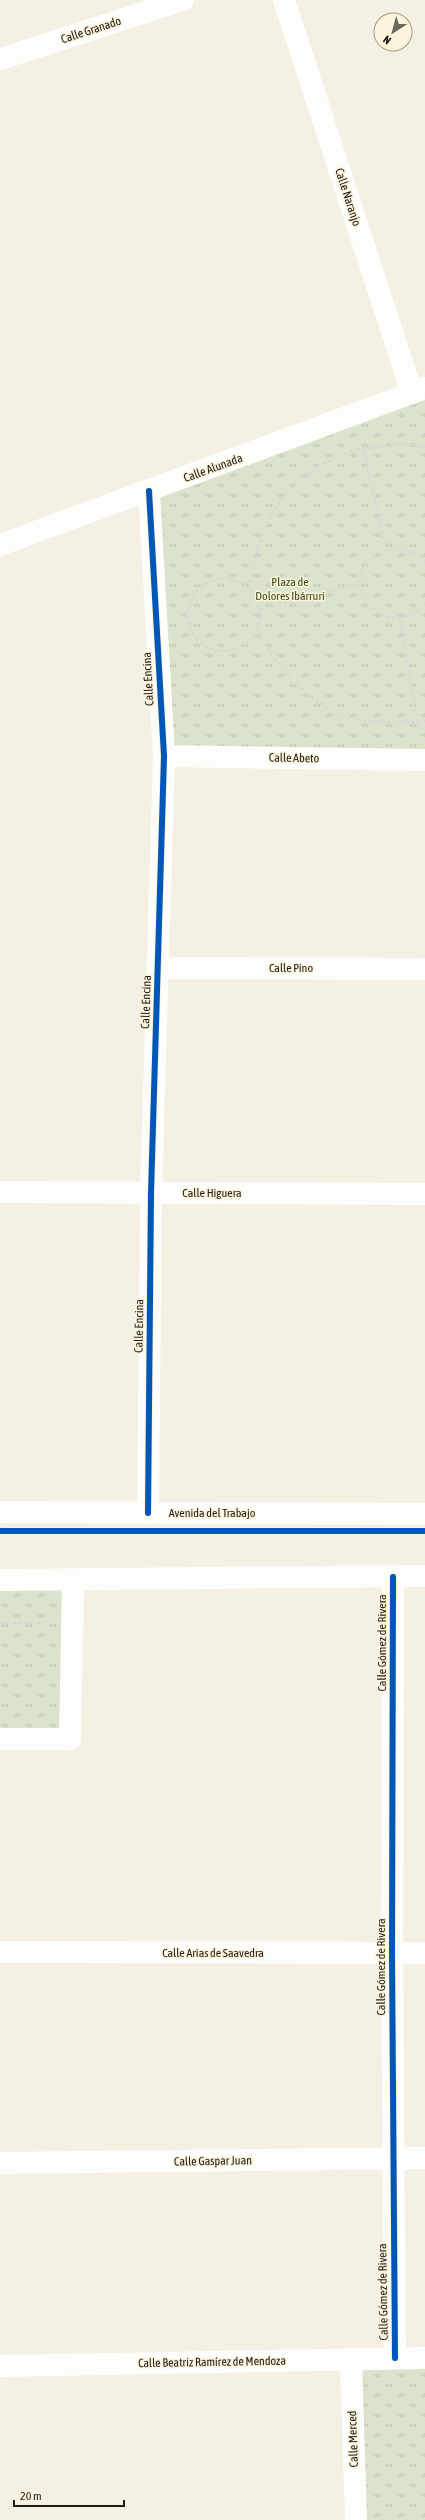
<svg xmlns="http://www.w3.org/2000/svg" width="425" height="2520" font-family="'Asap Condensed',sans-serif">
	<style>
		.park { fill: url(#park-tufts) }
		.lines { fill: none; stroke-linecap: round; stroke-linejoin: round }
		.path { stroke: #dad9d5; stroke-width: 2.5; stroke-dasharray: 4 2; stroke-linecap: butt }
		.minor { stroke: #fdfdfb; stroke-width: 22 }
		.tertiary { stroke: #fdfdfb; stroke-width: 22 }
		.cycleway-casing { stroke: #fbf3dc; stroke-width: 8 }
		.cycleway { stroke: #0057b8; stroke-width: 6 }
		.labels { text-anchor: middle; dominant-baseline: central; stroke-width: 3; stroke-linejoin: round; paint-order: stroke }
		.street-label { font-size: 12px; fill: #201d15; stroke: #fbf3dc }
		.park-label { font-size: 12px; fill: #354c15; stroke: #fbf3dc }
	</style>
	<defs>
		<pattern id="park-tufts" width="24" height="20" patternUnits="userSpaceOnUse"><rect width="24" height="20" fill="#dce3cc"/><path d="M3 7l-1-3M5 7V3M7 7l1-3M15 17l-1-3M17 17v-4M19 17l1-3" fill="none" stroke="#bcc2ae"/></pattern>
	</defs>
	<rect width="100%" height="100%" fill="#f4f0e3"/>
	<path class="park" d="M425,388V760L164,756L149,491Z
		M0,1580L73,1581L70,1739H0Z
		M425,2358V2520H356L351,2359Z"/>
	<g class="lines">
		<path class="path" d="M363,448L386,549
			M425,562C387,524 337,577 372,608C378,613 385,617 393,618C406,618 418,614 425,603
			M188 615a36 36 0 1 1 72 0a36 36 0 1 1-72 0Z
			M249,589C254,568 258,542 268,522C289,480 331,450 377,447C393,445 409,442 425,447
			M260,610L361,583
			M400,618L419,730
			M256,633L292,682L341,718L392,723L425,721
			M0,1623H41"/>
		<path class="minor" d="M284,0L412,393
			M0,59L183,0
			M0,545L425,388
			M164,756L425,760
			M158,968L425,969
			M0,1192L425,1194
			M0,1512L425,1514
			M148,1513L151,1193L164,756L149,491
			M393,1577L392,1955L395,2358
			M0,1739H70L73,1581
			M0,1952L425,1953
			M0,2163L425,2158
			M351,2359L356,2520
			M0,2366L425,2358"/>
		<path class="tertiary" d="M0,1580L425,1576"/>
		<defs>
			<path id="cycleway" d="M148,1513L151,1193L164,756L149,491
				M0,1531H425
				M393,1577L392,1955L395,2358"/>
		</defs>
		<use href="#cycleway" class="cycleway-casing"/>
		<use href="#cycleway" class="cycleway"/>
	</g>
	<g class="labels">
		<g class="street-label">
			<text transform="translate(91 30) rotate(-18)">Calle Granado</text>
			<text transform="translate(348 197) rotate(72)">Calle Naranjo</text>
			<text transform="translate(213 468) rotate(-20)">Calle Alunada</text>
			<text transform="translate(148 679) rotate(-93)">Calle Encina</text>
			<text transform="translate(294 758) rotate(1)">Calle Abeto</text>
			<text x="291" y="968">Calle Pino</text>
			<text transform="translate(146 1002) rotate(-88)">Calle Encina</text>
			<text x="212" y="1193">Calle Higuera</text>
			<text transform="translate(139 1326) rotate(-89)">Calle Encina</text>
			<text x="212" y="1513">Avenida del Trabajo</text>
			<text transform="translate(382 1643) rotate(-90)">Calle Gómez de Rivera</text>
			<text x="213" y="1953">Calle Arias de Saavedra</text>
			<text transform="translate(381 1967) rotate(-90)">Calle Gómez de Rivera</text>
			<text transform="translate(213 2161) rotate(-1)">Calle Gaspar Juan</text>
			<text transform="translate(383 2292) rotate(-91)">Calle Gómez de Rivera</text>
			<text transform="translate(212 2362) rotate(-1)">Calle Beatriz Ramírez de Mendoza</text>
			<text transform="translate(353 2439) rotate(-92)">Calle Merced</text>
		</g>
		<g class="park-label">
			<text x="290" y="582">Plaza de<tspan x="290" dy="14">Dolores Ibárruri</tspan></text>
		</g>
	</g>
	<g transform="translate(393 32) rotate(216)"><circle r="19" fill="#fbf3dc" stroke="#a39d8c"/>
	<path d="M0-3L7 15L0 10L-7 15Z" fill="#6a675d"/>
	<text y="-6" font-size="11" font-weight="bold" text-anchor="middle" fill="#201d15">N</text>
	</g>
	<path d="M14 2500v6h110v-6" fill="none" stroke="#201d15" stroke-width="2"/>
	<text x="20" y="2500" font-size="12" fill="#201d15" stroke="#fbf3dc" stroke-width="3" paint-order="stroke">20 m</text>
</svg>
